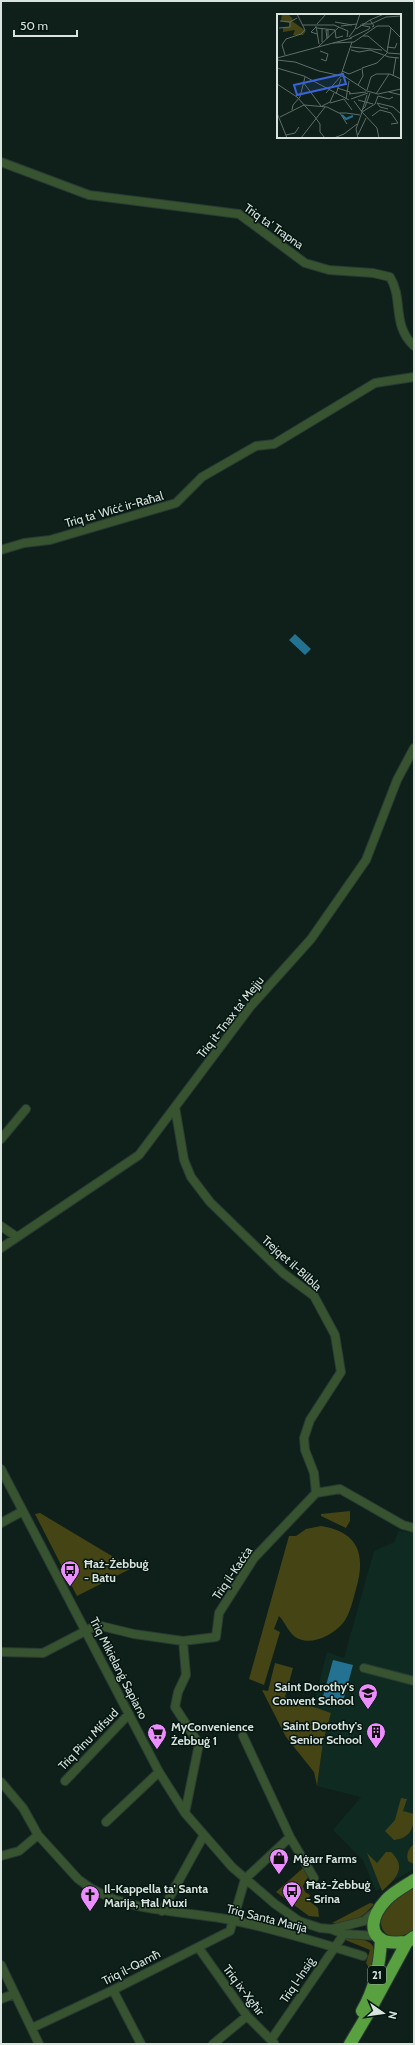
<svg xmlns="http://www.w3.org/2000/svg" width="415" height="2045" font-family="Cabin,sans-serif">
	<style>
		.built { fill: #0f2a21 }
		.green { fill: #454415 }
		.water { fill: #237292 }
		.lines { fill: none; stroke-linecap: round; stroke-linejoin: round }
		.minor-casing { stroke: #2a3b35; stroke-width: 10 }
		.highway-casing { stroke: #2a3b35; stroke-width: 14 }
		.minor { stroke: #37532f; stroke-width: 8 }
		.highway { stroke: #58a040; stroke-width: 12 }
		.labels { text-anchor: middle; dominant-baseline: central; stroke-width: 3; stroke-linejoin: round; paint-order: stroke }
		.shield { fill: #051610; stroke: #99a6a1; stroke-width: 1 }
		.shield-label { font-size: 11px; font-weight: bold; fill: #d9e4df }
		.street-label { font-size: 12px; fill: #d9e4df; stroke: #051610 }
		.poi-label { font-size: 12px; font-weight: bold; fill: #d9e4df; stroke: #051610; text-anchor: start }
		.inset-river { fill: none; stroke: #237292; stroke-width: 2 }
		.inset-road { fill: none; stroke: #5f6e68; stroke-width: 1 }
		.view { fill: #3964d9; fill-opacity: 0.15; stroke: #3964d9; stroke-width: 2 }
		.inset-edge { fill: none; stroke: #d9e4df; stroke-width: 2 }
	</style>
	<rect width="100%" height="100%" fill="#0e2019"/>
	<path class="built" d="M399,1531L414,1533V1869L376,1891L363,1860L333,1830L361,1797L317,1786L323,1742L331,1713L313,1707L327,1652L344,1658L374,1551L394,1542Z"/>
	<path class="green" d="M350,1511V1521L346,1528L321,1516V1514Z
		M40,1513L132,1568L77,1596L35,1514Z
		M321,1526C359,1532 366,1555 356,1589C353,1600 350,1614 343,1623C333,1635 313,1645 299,1639C289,1635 286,1623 279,1616L274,1629L280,1632L264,1685L249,1679L289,1536H296L306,1529Z
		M275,1663L293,1668L285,1697L331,1713L323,1742L317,1786L314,1772L286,1737L262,1690L268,1691Z
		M401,1798L407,1799L403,1811L414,1814C414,1829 410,1838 394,1840L385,1831L395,1820Z
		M414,1844V1864L408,1861C406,1854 408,1849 414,1844Z
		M386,1852H391C408,1868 395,1880 382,1891L367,1853L377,1863Z
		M303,1868L308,1877L303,1886L305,1892L310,1895L308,1900L318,1908L319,1917L309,1916L276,1892Z
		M414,1886V1929C410,1932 404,1936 400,1936C382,1939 377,1924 384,1910C390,1899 404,1893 414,1886Z
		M370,1903L374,1904C362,1919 352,1924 332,1923Z
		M346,1937C379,1941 375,1944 374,1975L366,1963L370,1950L343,1939Z"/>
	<path class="water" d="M295,634L311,649L305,655L289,640Z
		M333,1660L353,1665L342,1705L322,1700Z"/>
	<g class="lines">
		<defs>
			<path id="minor" d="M1,162L89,195L239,214L305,263L329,270L373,273L390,277C404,300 391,324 414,346
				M1,550L24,543L50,540L176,503L202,477L256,446L274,444L375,383L414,377
				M175,1107L184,1160L191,1177L210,1202L283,1273L314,1296L335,1335L341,1372L310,1420L304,1438L305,1450L314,1473L316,1493
				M1,1139L26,1109
				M1,1226L17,1237
				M1,1248L139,1155L250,1007L311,939L366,860L397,780L414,748
				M1,1469L159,1772L185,1813L232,1867L275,1904L299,1921L320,1928L331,1929L344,1934L377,1936
				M316,1493L340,1489L403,1525L414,1528
				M1,1523L23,1511
				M183,1641L186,1675L178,1692L175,1707L199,1744L185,1813
				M1,1652L43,1653L97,1625L134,1634L183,1641L216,1637L219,1613L254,1558L316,1493
				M364,1668L414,1681
				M243,1736L290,1837L314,1878
				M65,1781L129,1714
				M1,1782L23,1808L38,1835L78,1879C122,1915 183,1909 236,1921C278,1930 321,1943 363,1956
				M106,1822L159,1772
				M1,1856L19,1851L38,1835
				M162,1911L204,1835
				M332,1929L364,1921L377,1910
				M198,1947L247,2016L274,2043
				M1,1965L39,2044
				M113,1990L141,2044
				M1,1999L14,1994
				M32,2028L113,1990L230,1931L245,1879L290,1837
				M271,2040L344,1934
				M213,2044L247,2016"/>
			<path id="highway" d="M407,1942C401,1942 394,1943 388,1942C365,1936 373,1914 386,1900C393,1892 405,1886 414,1880
				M362,2011C375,1989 380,1965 381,1939
				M350,2044L369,2012L407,1942L414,1937"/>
		</defs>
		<use href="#minor" class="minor-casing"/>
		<use href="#highway" class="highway-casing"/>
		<use href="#minor" class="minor"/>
		<use href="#highway" class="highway"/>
	</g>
	<defs>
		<symbol id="bus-pin" viewBox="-11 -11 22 30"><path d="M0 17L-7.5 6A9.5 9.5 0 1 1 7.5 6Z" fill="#eb8dfc" stroke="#051610"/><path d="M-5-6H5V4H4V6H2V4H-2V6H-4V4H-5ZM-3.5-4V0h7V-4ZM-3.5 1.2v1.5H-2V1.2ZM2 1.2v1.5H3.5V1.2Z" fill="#111"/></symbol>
		<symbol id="school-pin" viewBox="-11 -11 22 30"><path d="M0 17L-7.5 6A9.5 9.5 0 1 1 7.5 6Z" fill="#eb8dfc" stroke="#051610"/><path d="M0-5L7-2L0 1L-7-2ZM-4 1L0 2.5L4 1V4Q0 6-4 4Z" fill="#111"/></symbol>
		<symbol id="building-pin" viewBox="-11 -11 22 30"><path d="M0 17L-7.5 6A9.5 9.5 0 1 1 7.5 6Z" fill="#eb8dfc" stroke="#051610"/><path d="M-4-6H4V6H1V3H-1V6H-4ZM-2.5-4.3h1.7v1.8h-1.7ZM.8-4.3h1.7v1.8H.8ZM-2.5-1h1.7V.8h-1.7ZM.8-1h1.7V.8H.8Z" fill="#111"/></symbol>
		<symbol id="supermarket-pin" viewBox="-11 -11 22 30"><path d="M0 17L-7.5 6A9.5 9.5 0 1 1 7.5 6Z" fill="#eb8dfc" stroke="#051610"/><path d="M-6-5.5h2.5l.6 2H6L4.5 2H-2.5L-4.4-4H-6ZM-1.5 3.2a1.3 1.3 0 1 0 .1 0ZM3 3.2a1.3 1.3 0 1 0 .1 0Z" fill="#111"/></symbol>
		<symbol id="shop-pin" viewBox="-11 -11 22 30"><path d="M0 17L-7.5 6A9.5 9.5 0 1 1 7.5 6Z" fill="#eb8dfc" stroke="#051610"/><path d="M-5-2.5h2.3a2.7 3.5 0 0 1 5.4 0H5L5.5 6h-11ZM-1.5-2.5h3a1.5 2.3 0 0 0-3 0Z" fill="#111"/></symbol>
		<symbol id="church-pin" viewBox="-11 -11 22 30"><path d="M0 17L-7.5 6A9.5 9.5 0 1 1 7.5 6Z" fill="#eb8dfc" stroke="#051610"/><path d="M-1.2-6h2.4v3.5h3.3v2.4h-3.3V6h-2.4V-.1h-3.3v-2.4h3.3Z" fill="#111"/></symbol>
	</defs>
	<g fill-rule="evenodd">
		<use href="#bus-pin" x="59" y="1559" width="22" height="30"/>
		<use href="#school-pin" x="357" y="1682" width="22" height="30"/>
		<use href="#building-pin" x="365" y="1721" width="22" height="30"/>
		<use href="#supermarket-pin" x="146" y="1722" width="22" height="30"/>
		<use href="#shop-pin" x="268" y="1847" width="22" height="30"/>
		<use href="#bus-pin" x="281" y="1880" width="22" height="30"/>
		<use href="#church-pin" x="79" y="1884" width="22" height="30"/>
	</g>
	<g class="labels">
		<rect class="shield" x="368" y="1966" width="18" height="18" rx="3"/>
		<g class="shield-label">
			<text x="377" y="1975">21</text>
		</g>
		<g class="street-label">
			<text transform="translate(274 226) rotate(35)">Triq ta' Trapna</text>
			<text transform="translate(114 509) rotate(-16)">Triq ta' Wiċċ ir-Raħal</text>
			<text transform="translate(230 1017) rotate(-52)">Triq it-Tnax ta' Mejju</text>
			<text transform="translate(292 1263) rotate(42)">Trejqet il-Bilbla</text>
			<text transform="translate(232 1573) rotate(-56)">Triq il-Kaċċa</text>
			<text transform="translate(119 1668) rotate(63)">Triq Mikielanġ Sapiano</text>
			<text transform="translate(88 1739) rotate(-46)">Triq Pinu Mifsud</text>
			<text transform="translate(267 1918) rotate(14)">Triq Santa Marija</text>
			<text transform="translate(131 1967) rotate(-27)">Triq il-Qamħ</text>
			<text transform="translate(297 1980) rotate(-56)">Triq l-Insiġ</text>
			<text transform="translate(244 1990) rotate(53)">Triq ix-Xgħir</text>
		</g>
		<g class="poi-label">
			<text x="84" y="1563">Ħaż-Żebbuġ<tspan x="84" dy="14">- Batu</tspan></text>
			<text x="354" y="1686" text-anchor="end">Saint Dorothy's<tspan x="354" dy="14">Convent School</tspan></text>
			<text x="362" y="1725" text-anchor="end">Saint Dorothy's<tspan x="362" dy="14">Senior School</tspan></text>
			<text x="171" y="1726">MyConvenience<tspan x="171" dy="14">Żebbuġ 1</tspan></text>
			<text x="293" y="1858">Mġarr Farms</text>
			<text x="306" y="1884">Ħaż-Żebbuġ<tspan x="306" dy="14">- Srina</tspan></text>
			<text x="104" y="1888">Il-Kappella ta' Santa<tspan x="104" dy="14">Marija, Ħal Muxi</tspan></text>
		</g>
	</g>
	<g transform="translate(277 14)">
		<rect width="124" height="124" fill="#0e2019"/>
		<path d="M5,0H11L18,7L15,5V7L29,17L26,21H16L18,16L6,18V14L12,13L13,9L4,7Z" fill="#454415"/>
		<path class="inset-river" d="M65,101L69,105L76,102"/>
		<path class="inset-road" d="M3,7L13,8L20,4M58,8L75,11M40,10L49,0M85,10H94L109,3L124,2M26,11H57L71,17L70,23M83,11L93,13L92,15M39,12L42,30M64,12L80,10M39,13L34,18L40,20M95,13L97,12L93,6L107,0M2,14L13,13V8M40,14L58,16M45,14V28M79,15L93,6M58,16L59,24L66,22M86,22H91L111,39L124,40M72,23L78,15L83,0M73,24L92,15M50,25L49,16H51V24M56,29L75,24M41,33L62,13M74,33L105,36M110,33L118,34L120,29M74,36L82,38L93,36L112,43L122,44M43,37L51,40L49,47L44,45M110,38L114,14M8,41L5,31L9,25L24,20L28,16L20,0M0,44L56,29L77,28L100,12H112L124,24M0,46L18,48L42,57L69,63M0,54L27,62L72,86M65,57L72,60L84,55M64,61L75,28M67,62L90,77M116,62L119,43M26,68L44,92M0,70L20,83L38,103M81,71L86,62L85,54L100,49L110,39M60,74L73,78V80M90,76L94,63L99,60H113L124,65M90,77L101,80L124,75M112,78L124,81M49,79L64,62M59,80L64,65M72,80L89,78M99,80L112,60M101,82L112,85L116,83M67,85L75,96M69,85L72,67M74,85L91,79M81,86L96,90M77,87L85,98M53,89L67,85M100,89L116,93L124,100M100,89L103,93L111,95M45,92L53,88L57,79M15,96L16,91L23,83L28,63M84,97L88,93L93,79M85,97L90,81M85,98L100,114L102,124M0,99L10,124M63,99L70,110M69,99L83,101M95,102L103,96L114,99L121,109L114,110M3,103L27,91L50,93L62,99H69M38,103L43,110V118L48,124M9,121L18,119L22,113M81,121L89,104M24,124L48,93M57,124L67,120L80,110M81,124L79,115L85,98L98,90L101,82"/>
		<path class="view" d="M66,60L69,70L20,81L17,71Z"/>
		<rect width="124" height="124" class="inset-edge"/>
	</g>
	<rect width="415" height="2045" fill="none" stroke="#d9e4df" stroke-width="4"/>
	<g transform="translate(383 2013) rotate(103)" stroke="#051610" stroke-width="3" paint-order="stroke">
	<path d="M0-3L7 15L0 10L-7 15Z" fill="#d9e4df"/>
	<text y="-6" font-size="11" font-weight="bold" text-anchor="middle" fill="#d9e4df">N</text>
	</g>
	<path d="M14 30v6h63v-6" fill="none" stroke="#d9e4df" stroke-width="2"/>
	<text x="20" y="30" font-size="12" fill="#d9e4df" stroke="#051610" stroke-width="3" paint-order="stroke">50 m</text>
</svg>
